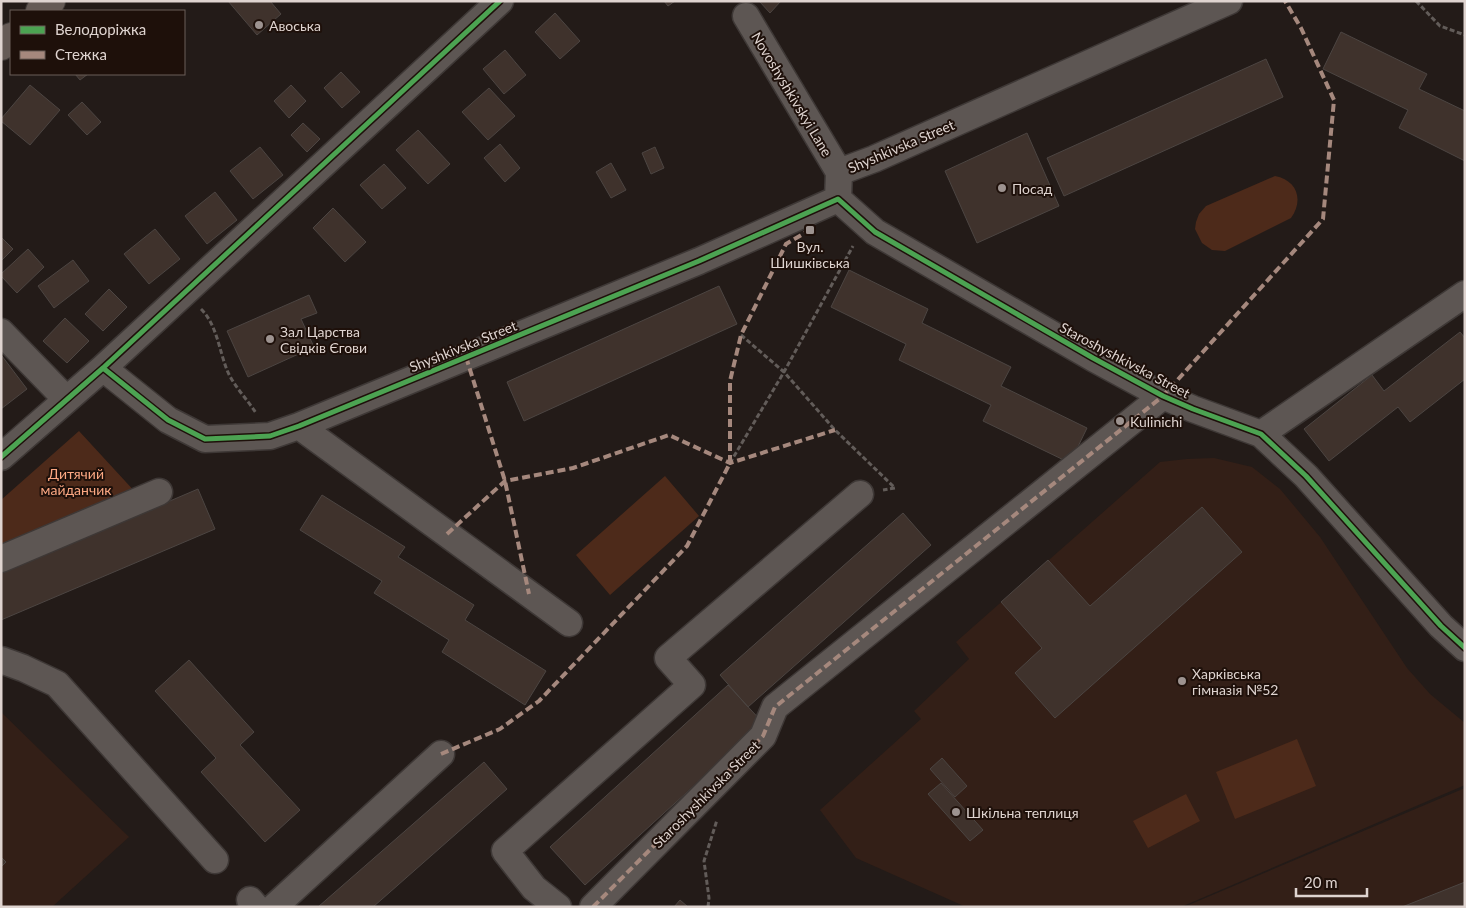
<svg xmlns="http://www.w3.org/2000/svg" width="1466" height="908" font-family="Lato,sans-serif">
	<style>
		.built { fill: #331f17 }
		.green { fill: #4d2a1a }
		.building { fill: #3f322c; stroke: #4c4542 }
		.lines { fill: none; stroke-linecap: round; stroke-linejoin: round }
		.minor-casing { stroke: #3e3836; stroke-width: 29 }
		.major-casing { stroke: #3e3836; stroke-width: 30 }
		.path { stroke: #625c59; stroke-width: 3; stroke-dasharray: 5 2.5; stroke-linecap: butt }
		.minor { stroke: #5d5653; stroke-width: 26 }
		.major { stroke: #665b56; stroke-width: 28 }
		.quiet { stroke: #a5887d; stroke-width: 4; stroke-dasharray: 8 4; stroke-linecap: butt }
		.cycleway-casing { stroke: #1e100a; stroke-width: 8 }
		.cycleway { stroke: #4ca352; stroke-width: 5 }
		.poi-dot { fill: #9d9390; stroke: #1e100a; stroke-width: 2 }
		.labels { text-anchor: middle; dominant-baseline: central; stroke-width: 4; stroke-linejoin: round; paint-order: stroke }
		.poi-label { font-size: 14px; fill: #dfd4d0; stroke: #1e100a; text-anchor: start }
		.street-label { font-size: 14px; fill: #dfd4d0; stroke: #1e100a }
		.park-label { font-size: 14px; fill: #fca883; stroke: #1e100a }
	</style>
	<rect width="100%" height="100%" fill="#231b18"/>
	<path class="built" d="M1214,458L1252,467L1280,489L1320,537L1407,668L1430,694L1465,723V785L1181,907H966L856,858L820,810L921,719L914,711L969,659L956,642L1160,462L1187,459Z
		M1,712L129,837L52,907H1Z
		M1465,788V907H1184Z"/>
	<path class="green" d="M1275,176C1297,180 1304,200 1291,218L1225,251L1212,250L1202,243L1195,229L1196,222L1199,214L1206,206Z
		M79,431L137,494L1,552V500Z
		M665,476L699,516L610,595L576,555Z
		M1297,739L1316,786L1235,819L1216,772Z
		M1186,794L1200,821L1148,848L1133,821Z"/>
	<path class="building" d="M228,1H270L281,14L257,35Z
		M664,1H675L668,6Z
		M759,1H781L770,13Z
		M555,13L580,41L560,59L535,32Z
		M1341,32L1427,74L1419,89L1465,111V161L1399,128L1408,110L1323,69Z
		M505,50L526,75L504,94L483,69Z
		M1266,59L1283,97L1064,196L1047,158Z
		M341,72L360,92L342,108L324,88Z
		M75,74H88L80,80Z
		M30,85L60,110L30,145L1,121V119Z
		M291,85L306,101L289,118L274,101Z
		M489,88L515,116L488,140L462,112Z
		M82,102L101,122L87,135L68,115Z
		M303,123L320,139L307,152L291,135Z
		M418,130L450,164L428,184L396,150Z
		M1027,133L1059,206L977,243L945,171Z
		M500,144L520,168L505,182L484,158Z
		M260,147L283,175L253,199L230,171Z
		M655,147L664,168L651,174L642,153Z
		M611,163L626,190L611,198L596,172Z
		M384,164L406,188L382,209L360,185Z
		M215,192L237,220L207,244L185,216Z
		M333,208L366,242L345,262L313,228Z
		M155,229L180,259L149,284L124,254Z
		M1,237L13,249L1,261Z
		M28,249L44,267L17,293L1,276V274Z
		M73,260L89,281L54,308L38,286Z
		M849,270L928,309L922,323L1011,367L1001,386L1087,428L1070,463L983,421L991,405L899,360L906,344L831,307Z
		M719,286L737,324L524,421L507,382Z
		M109,289L127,307L103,331L85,314Z
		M309,295L317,313L301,319L314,347L248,377L227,331Z
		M65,318L89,341L67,363L43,341Z
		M1460,332L1465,338V379L1410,422L1398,407L1329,461L1304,429L1372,375L1384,391Z
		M2,356L27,389L1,409V357Z
		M198,489L215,529L1,620V573Z
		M322,495L405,547L398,557L474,605L465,620L546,671L525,705L442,652L449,640L374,593L382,581L300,530Z
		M1202,507L1242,552L1055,718L1015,673L1042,648L1001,602L1048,560L1090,606Z
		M903,513L931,545L748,707L720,675Z
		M189,660L254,732L240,745L300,810L265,842L201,772L216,758L155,691Z
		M728,685L763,723L585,885L550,847Z
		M942,758L967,786L955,797L930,769Z
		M484,762L507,789L373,907H318Z
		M941,783L983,830L970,841L928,794Z
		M1,857L6,862L1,867Z
		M1465,882V907H1402Z
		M680,900L688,907H674Z"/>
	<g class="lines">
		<defs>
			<path id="minor" d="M746,16L839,172
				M838,199L875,232L1093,358L1163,396L1193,409L1261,434L1306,476L1441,626L1465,648
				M838,199L839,172L874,159L1229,1
				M1,332L66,399
				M103,368L168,420L205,439L270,436L299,426L699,261L838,199
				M299,426L569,623
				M1261,434L1465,294
				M1,457L103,368L500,1
				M1,559L159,492
				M1,660L23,668L57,684L215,860
				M250,900L256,907
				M274,907L441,754
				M558,907L534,888L505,851L692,685L668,658L860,494
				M593,907L763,736L775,707L1163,396"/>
			<path id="major" d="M40,11L51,1
				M1,46L11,37"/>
		</defs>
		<use href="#minor" class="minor-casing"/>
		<use href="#major" class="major-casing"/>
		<path class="path" d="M1416,1L1440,26L1465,35
			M201,309C217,325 219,350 227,370C233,385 247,399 256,413
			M741,335L784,372L835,430L895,488L883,490
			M730,463L784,372L853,246
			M708,907L709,898L704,861L717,820"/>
		<use href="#minor" class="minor"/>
		<use href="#major" class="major"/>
		<path class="quiet" d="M466,357L505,481L529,594
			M447,534L505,481L573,468L669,435L730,463L835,430
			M441,754L500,729L539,701L687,546L730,463V381L741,335L786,244L810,230
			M593,907L763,736L775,707L1163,396L1323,219L1334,100L1301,28L1285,1"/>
		<defs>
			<path id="cycleway" d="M103,368L168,420L205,439L270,436L299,426L699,261L838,199L875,232L1093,358L1163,396L1193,409L1261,434L1306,476L1441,626L1465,648
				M1,457L103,368L500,1"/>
		</defs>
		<use href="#cycleway" class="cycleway-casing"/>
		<use href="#cycleway" class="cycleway"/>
	</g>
	<g class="poi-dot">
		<circle cx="259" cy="25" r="5"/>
		<circle cx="1002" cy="188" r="5"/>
		<rect x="805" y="225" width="10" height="10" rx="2.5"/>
		<circle cx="270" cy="339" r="5"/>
		<circle cx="1120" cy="421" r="5"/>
		<circle cx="1182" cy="681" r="5"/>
		<circle cx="956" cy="812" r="5"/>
	</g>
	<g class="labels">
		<g class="poi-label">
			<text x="269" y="25">Авоська</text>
			<text x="1012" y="188">Посад</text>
			<text x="810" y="246" text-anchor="middle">Вул.<tspan x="810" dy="16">Шишківська</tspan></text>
			<text x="280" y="331">Зал Царства<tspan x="280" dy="16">Свідків Єгови</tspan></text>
			<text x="1130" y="421">Kulinichi</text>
			<text x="1192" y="673">Харківська<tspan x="1192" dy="16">гімназія №52</tspan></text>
			<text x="966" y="812">Шкільна теплиця</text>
		</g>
		<g class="street-label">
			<text transform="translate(792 94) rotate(59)">Novoshyshkivskyi Lane</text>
			<text transform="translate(901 146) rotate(-23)">Shyshkivska Street</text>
			<text transform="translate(463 346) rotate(-22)">Shyshkivska Street</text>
			<text transform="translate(1125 360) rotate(28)">Staroshyshkivska Street</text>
			<text transform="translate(706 794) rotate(-45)">Staroshyshkivska Street</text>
		</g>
		<g class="park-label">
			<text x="76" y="473">Дитячий<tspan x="76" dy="16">майданчик</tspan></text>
		</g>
	</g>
	<rect width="1466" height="908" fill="none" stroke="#dfd4d0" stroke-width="5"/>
	<rect x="10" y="10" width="175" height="65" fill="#1e100a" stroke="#6b5e59"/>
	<rect x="20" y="26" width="25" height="8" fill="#4ca352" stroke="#6b5e59"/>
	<text x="55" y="35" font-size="15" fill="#dfd4d0">Велодоріжка</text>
	<rect x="20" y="51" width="25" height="8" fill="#a5887d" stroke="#6b5e59"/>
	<text x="55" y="60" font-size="15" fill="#dfd4d0">Стежка</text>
	<path d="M1296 888v8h71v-8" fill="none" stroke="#dfd4d0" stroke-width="2.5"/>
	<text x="1304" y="888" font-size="15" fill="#dfd4d0" stroke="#1e100a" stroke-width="4" paint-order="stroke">20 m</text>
</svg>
